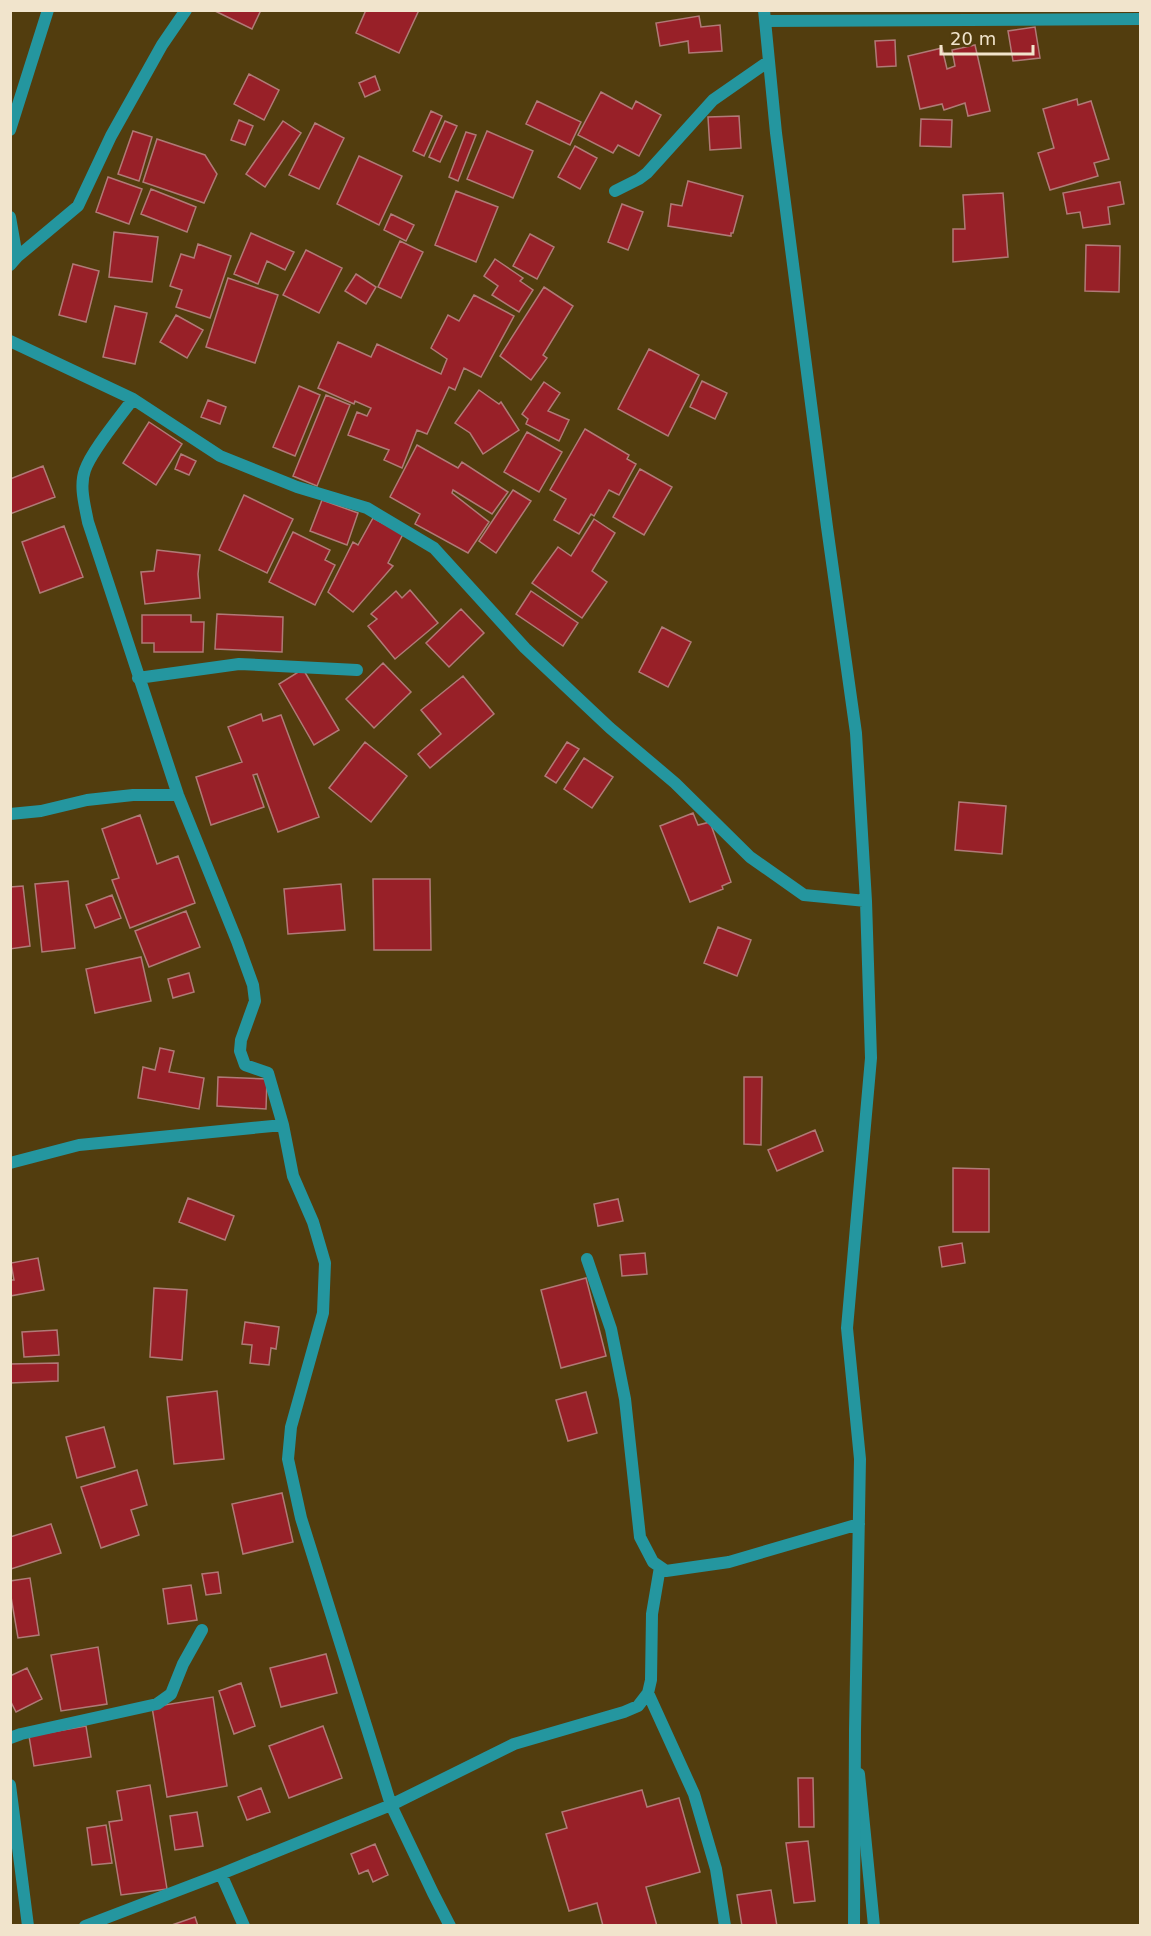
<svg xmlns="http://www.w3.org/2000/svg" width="1151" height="1936" font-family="'DejaVu Sans',sans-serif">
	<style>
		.building { fill: #982028; stroke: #b07a77; stroke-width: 1.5 }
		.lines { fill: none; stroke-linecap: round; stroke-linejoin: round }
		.service { stroke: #24969f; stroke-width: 12 }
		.minor { stroke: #24969f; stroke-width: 12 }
	</style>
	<rect width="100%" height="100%" fill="#523d0e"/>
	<path class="building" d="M213,10H261L252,29Z
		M366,10H419L399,53L356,33Z
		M699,16L701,27L720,25L722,51L689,53L688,41L660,46L656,23Z
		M1035,27L1040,58L1013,61L1008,31Z
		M895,40L896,66L877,67L875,41Z
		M975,45L990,111L968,116L965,103L944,110L942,104L920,109L908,56L942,48L947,69L955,66L952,50Z
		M249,74L279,90L264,120L234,104Z
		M375,76L380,90L365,97L359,83Z
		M601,92L632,109L636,101L661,115L639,156L618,145L613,153L578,135Z
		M1077,99L1078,105L1091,101L1109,159L1094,163L1098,176L1050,190L1038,153L1054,148L1043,109Z
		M537,101L581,122L570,145L526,124Z
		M431,111L442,116L424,156L413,151Z
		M739,116L741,148L710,150L708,117Z
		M921,119L952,120L951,147L920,146Z
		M239,120L253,126L245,145L231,140Z
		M283,121L301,133L265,187L246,174Z
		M445,121L457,126L440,162L429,157Z
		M315,123L344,138L319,189L289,175Z
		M133,131L152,137L139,181L118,174Z
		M487,131L533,151L513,198L467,179Z
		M466,132L476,135L458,181L449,177Z
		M157,139L205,155L217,174L204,203L143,182Z
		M575,146L597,158L580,189L558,177Z
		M359,156L402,176L379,225L337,204Z
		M108,177L142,189L129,224L96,212Z
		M688,181L743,196L733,233H731V236L668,226L671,204L682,206Z
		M1120,182L1124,204L1108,207L1110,224L1083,228L1080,212L1067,214L1063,193Z
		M151,189L196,207L187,232L141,214Z
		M456,191L498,207L476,262L435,245Z
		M1003,193L1008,257L953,262V229H965L963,195Z
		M622,204L643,212L628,250L608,242Z
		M391,214L414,225L406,241L384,230Z
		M114,232L158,237L152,282L109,277Z
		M251,233L294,252L285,270L267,261L258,284L234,274Z
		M530,234L554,247L537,279L513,266Z
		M400,241L423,252L401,298L378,287Z
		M198,244L231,256L210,318L176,307L182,290L170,286L181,254L194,258Z
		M1086,245L1120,246L1119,292L1085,291Z
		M306,250L342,268L319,313L283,295Z
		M495,259L523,278L520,281L533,290L519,312L492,295L498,286L484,276Z
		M73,264L99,271L86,322L59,315Z
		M356,274L376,287L366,304L345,291Z
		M228,278L278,295L255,363L206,347Z
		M544,287L573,306L543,355L547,358L531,380L500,356Z
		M474,295L514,316L481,377L464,368L455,390L449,387L427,434L417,430L402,468L384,460L389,450L348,435L357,412L367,416L371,408L355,401L354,404L318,388L338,342L371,357L377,344L441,374L447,359L431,348L448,315L459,321Z
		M115,306L147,313L135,364L103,357Z
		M176,315L203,330L187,358L160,342Z
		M649,349L699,375L668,436L618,409Z
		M702,381L727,393L715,419L690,407Z
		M544,382L560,393L548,411L569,420L559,441L526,424L528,419L522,414Z
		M299,386L320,395L295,456L273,447Z
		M479,390L499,404L501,402L519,430L483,454L470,433L455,423Z
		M326,395L350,405L317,486L293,476Z
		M208,400L226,407L220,424L201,417Z
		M149,422L182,444L156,485L123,463Z
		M585,429L629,455L627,459L636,464L619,495L609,490L594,516L591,514L579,534L554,520L566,499L550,490Z
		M527,432L562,452L539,492L504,472Z
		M417,445L458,468L462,462L508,492L492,514L453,490L452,493L489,522L468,553L415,524L420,514L390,497Z
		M181,454L196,461L189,475L175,469Z
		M43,466L55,497L10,514V479Z
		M640,469L672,487L644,535L613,517Z
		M513,490L531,501L496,553L479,541Z
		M244,495L293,519L267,573L219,550Z
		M322,500L358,513L347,545L310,531Z
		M373,518L403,534L388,563L393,566L353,612L328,592L353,542L358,545Z
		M594,519L615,533L592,571L607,582L582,618L532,583L558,547L571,556Z
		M64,526L83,577L40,593L22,542Z
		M293,532L330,550L325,560L335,565L315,605L269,582Z
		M157,550L200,555L198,574L200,598L145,604L141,572L154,571Z
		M410,590L438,623L395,659L368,626L377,619L371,614L396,591L402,598Z
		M531,591L578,623L563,646L516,614Z
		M461,609L484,633L449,667L426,643Z
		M217,614L283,617L282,652L215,649Z
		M142,615H191V622H204L203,652H154V643H142Z
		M662,627L691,642L668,687L639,672Z
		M383,663L411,692L374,728L346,699Z
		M303,669L339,730L314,745L279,684Z
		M463,676L494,714L430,768L418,754L441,734L421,710Z
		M261,714L263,721L281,715L319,817L278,832L257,774L253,775L264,807L211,825L196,777L242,762L228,727Z
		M365,742L407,776L371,822L329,788Z
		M567,742L579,749L556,783L545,776Z
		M584,758L613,777L592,808L564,789Z
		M959,802L1006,806L1002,854L955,850Z
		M693,813L698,825L710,822L731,882L722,886L723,889L690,902L660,826Z
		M140,815L157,864L178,856L195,903L130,928L112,880L119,878L102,829Z
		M373,879H430L431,950H374Z
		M68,881L75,948L42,952L35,884Z
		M341,884L345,930L288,934L284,889Z
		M23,886L30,946L10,949V887Z
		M112,895L121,918L95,928L86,905Z
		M186,911L200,947L149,967L135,931Z
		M718,927L751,940L737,976L704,963Z
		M141,957L151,1001L95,1013L86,969Z
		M189,973L194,992L173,998L168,979Z
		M160,1048L174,1051L169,1072L204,1078L199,1109L138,1098L143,1067L155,1070Z
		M218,1077L267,1079L266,1109L217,1106Z
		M744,1077H762L761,1145L744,1144Z
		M815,1130L823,1151L777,1171L768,1150Z
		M953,1168L989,1169V1232H953Z
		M188,1198L234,1216L225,1240L179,1222Z
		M618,1199L623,1221L598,1226L594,1204Z
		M962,1243L965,1263L942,1267L939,1247Z
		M645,1253L647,1274L622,1276L620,1255Z
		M38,1258L44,1290L10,1296V1280H14L11,1263Z
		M586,1278L606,1356L561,1368L541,1290Z
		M154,1288L187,1290L182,1360L150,1357Z
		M245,1322L279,1327L276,1349L271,1348L269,1365L250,1363L252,1345L242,1344Z
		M57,1330L59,1355L24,1357L22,1332Z
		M58,1363V1381L10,1383V1364Z
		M217,1391L224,1459L174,1464L167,1397Z
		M586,1392L597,1433L568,1441L556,1400Z
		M104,1427L115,1467L77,1478L66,1437Z
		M137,1470L147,1505L131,1510L139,1535L101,1548L81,1487Z
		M282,1493L293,1542L243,1554L232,1504Z
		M51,1524L61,1553L11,1569L10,1537Z
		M218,1572L221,1593L206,1595L202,1574Z
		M30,1578L39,1635L18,1638L10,1591V1581Z
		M191,1585L197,1620L168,1624L163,1589Z
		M98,1647L107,1704L61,1711L51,1655Z
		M326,1654L337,1693L281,1707L270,1668Z
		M27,1668L42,1699L16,1712L10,1700V1676Z
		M241,1683L255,1726L234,1734L219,1691Z
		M213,1697L227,1786L167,1797L152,1707Z
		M86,1726L91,1757L34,1766L29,1736Z
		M323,1726L342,1778L289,1798L269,1746Z
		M798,1778H813L814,1827H799Z
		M150,1785L167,1889L121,1895L109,1822L122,1820L117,1791Z
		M261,1788L270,1812L247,1820L238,1797Z
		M642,1790L647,1807L679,1798L700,1872L646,1887L657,1926H603L597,1903L569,1911L546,1834L567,1828L562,1812Z
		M197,1812L203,1846L175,1850L170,1816Z
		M106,1825L112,1863L92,1865L87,1828Z
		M808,1841L815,1901L794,1903L786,1843Z
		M375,1844L388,1875L373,1882L368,1870L359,1874L351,1854Z
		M771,1890L777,1926H742L737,1895Z
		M195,1917L198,1926H169Z"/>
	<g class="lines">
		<path class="service" d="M859,1774L874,1926"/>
		<path class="minor" d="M764,10L776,133L827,527L856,733L866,901L871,1058L847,1328L860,1459L855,1731L854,1926
			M765,21L1140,19
			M10,130L48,10
			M615,191L639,179L647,173L713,100L769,61
			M10,217L17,257
			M10,265L17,257L78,206L111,136L162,45L186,10
			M10,341L133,399L220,456L297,487L367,508L434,548L525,648L610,728L675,783L750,857L804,895L866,901
			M133,399C120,417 92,450 85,470C79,486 85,506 88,522L178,795L237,941L253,985L255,1001L241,1040L240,1051L245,1065L268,1073L283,1125L293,1176L313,1222L325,1263L323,1313L291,1427L288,1459L301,1518L391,1805L433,1893L450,1926
			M138,678L239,664L357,670
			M10,814L41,811L87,800L133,795H178
			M10,1163L79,1145L283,1125
			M587,1259L611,1329L625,1399L640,1537L653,1562L666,1571L729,1562L859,1524
			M648,1693L694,1794L716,1869L725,1926
			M10,1738L21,1734L157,1704L171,1694L183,1664L202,1630
			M10,1785L28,1926
			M221,1874L244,1926
			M85,1926L221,1874L391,1805L514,1744L624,1712L638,1706L648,1693L651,1680L652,1614L660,1567"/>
	</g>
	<rect width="1151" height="1936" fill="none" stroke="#f1e4cc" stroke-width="24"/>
	<path d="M941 45v9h92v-9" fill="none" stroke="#f1e4cc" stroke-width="3"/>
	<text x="950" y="45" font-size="18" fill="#f1e4cc" stroke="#523d0e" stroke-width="4.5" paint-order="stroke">20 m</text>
</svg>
